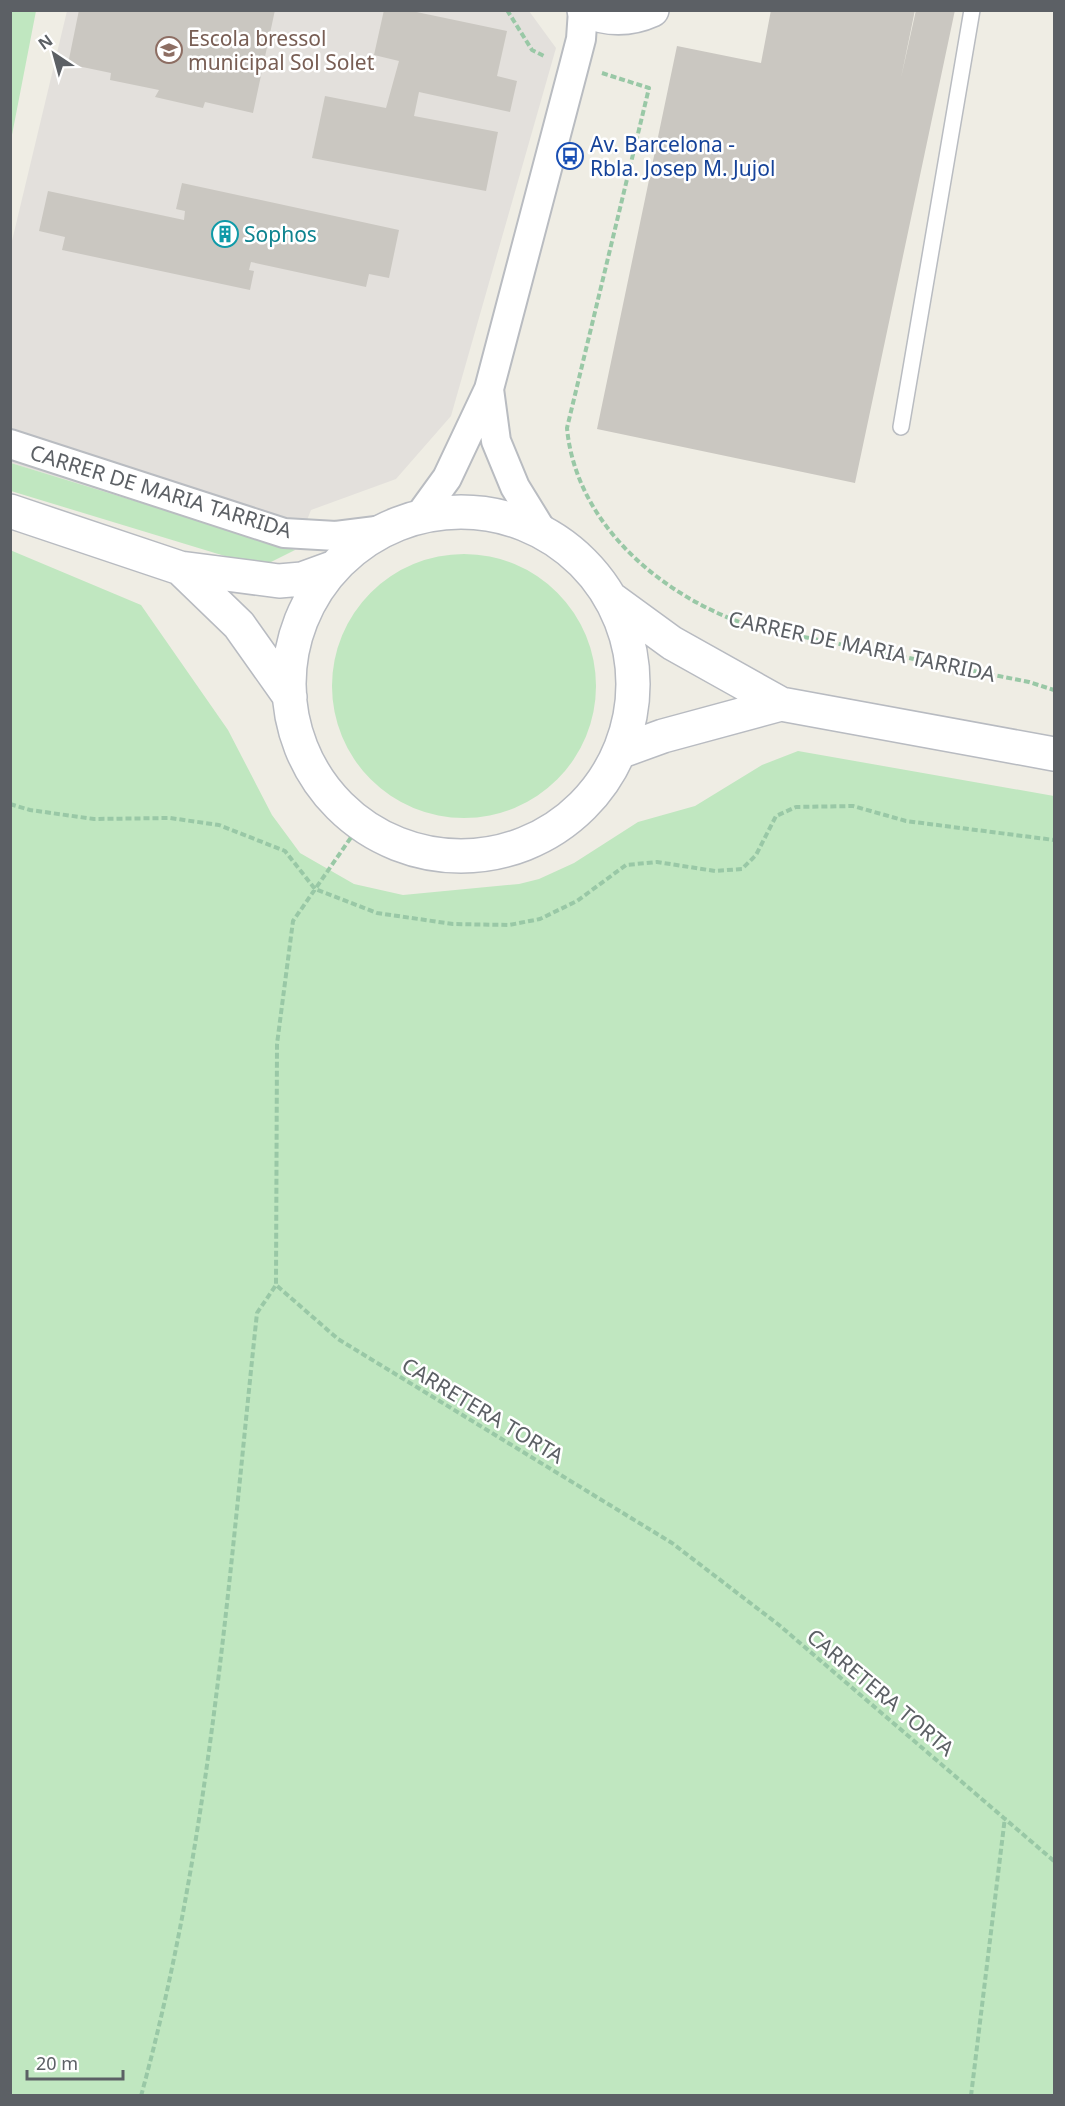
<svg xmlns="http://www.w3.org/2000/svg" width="1065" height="2106" font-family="'Noto Sans',sans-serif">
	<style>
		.industrial { fill: #e3e0dc }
		.green { fill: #c0e7c0 }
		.building { fill: #cac7c1 }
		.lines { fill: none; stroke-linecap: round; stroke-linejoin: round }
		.lane-casing { stroke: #b9bcc1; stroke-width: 18 }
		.street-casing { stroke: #b9bcc1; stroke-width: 32 }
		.secondary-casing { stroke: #b8bbc1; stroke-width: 36 }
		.path { stroke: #99c8a6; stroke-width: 4; stroke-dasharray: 6 3; stroke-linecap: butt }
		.lane { stroke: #fff; stroke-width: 15 }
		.street { stroke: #fff; stroke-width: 28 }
		.secondary { stroke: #fff; stroke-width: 33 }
		.labels { text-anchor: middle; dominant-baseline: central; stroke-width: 5; stroke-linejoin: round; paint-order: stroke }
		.education-label { font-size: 21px; fill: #785e54; stroke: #fff; text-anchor: start }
		.transit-label { font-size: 21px; fill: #164399; stroke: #fff; text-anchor: start }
		.culture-label { font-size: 21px; fill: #0d838f; stroke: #fff; text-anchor: start }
		.street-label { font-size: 21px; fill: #5c6065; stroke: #fff }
	</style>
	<rect width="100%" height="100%" fill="#efede4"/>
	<path class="industrial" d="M67,11H529L556,48L451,416L396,479L311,510L295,550L11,463V245Z"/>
	<path class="green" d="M11,10L36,11L11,140L10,11Z
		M11,463L295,550L261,567L11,491Z
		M10,550L141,605L228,730L272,815L300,853L354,884L403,895L519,884L539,879L574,863L638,822L695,806L762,765L798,751L1054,796V2095H11Z
		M332 686a132 132 0 1 1 264 0a132 132 0 1 1-264 0Z"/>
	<path class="building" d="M79,10H275L253,113L205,102L203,108L155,97L159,90L110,80L111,73L68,64Z
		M384,10H407L507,31L497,76L517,81L510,112L419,92L414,116L498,132L486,191L312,158L325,96L386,108L399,61L374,55Z
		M771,10H915L901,78L916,10H955L855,483L597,429L677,46L761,63Z
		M182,183L399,230L389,278L369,274L366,287L251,262L249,270L254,271L250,290L62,250L65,237L39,231L48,191L184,220L185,211L176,209Z"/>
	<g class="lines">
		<defs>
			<path id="lane" d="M901,427L972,10"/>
			<path id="street" d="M489,389L496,441L515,487L542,531
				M10,444L284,533L336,536L384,530
				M418,518L447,478L489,389L574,66L581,39L583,10"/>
			<path id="secondary" d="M584,10C607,20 630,20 652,10
				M10,511L180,568L279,581L302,579L335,567
				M289 684a172 172 0 1 1 344 0a172 172 0 1 1-344 0Z
				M180,568L239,625L290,697
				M613,600L672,643L781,704L1054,754
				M619,752L663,736L781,704"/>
		</defs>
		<use href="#lane" class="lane-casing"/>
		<use href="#street" class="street-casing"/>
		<use href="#secondary" class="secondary-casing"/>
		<path class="path" d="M507,10L532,50L546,57
			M602,73L649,88L567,428C576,526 665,599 754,627L1029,682L1054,690
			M10,804L30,810L94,819L170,818L219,825L285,851L315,889L377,913L453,924L509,925L540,919L577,901L626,865L657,862L715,871L742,869L756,855L776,816L796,807L853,806L906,821L1054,840
			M361,823L293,921L277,1044L276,1285L338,1339L672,1543L779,1625L1054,1861
			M141,2096C211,1842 229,1574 257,1313L276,1285
			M971,2096L1005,1817"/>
		<use href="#lane" class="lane"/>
		<use href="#street" class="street"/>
		<use href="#secondary" class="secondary"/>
	</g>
	<defs>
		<symbol id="school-ring" viewBox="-11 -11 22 22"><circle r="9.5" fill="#fff" stroke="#8d6e63" stroke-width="1.5"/><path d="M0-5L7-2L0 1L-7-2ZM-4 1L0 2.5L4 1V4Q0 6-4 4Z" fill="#8d6e63"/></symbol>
		<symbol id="bus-ring" viewBox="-11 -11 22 22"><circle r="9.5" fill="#fff" stroke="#1a4fb4" stroke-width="1.5"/><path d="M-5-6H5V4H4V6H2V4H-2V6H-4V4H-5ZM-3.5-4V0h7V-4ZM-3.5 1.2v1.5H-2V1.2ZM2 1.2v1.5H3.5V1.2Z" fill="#1a4fb4"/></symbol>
		<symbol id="building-ring" viewBox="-11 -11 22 22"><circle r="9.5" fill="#fff" stroke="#0f9aa8" stroke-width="1.5"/><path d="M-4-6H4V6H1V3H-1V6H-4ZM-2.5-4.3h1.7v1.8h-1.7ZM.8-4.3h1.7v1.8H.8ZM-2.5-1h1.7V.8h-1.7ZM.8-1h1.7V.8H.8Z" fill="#0f9aa8"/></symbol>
	</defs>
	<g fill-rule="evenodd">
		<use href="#school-ring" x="154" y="35" width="30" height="30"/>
		<use href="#bus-ring" x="555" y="141" width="30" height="30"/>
		<use href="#building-ring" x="210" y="219" width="30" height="30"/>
	</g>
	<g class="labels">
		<g class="education-label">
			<text x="188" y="38">Escola bressol<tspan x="188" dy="24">municipal Sol Solet</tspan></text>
		</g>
		<g class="transit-label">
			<text x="590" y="144">Av. Barcelona -<tspan x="590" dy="24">Rbla. Josep M. Jujol</tspan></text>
		</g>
		<g class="culture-label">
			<text x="244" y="234">Sophos</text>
		</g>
		<g class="street-label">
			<text transform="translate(161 491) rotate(17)">CARRER DE MARIA TARRIDA</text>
			<text transform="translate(862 646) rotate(12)">CARRER DE MARIA TARRIDA</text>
			<text transform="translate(483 1410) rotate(31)">CARRETERA TORTA</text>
			<text transform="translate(881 1692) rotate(40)">CARRETERA TORTA</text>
		</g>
	</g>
	<rect width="1065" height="2106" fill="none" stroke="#5c6065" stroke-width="24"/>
	<g transform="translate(54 54) rotate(324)" stroke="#ffffff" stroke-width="4.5" paint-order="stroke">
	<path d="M0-4.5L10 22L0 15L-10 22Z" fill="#5c6065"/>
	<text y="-9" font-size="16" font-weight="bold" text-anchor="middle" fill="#5c6065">N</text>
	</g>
	<path d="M27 2070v9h96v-9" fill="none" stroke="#5c6065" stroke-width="3"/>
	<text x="36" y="2070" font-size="18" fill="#5c6065" stroke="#ffffff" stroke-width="4.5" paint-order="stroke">20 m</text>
</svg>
